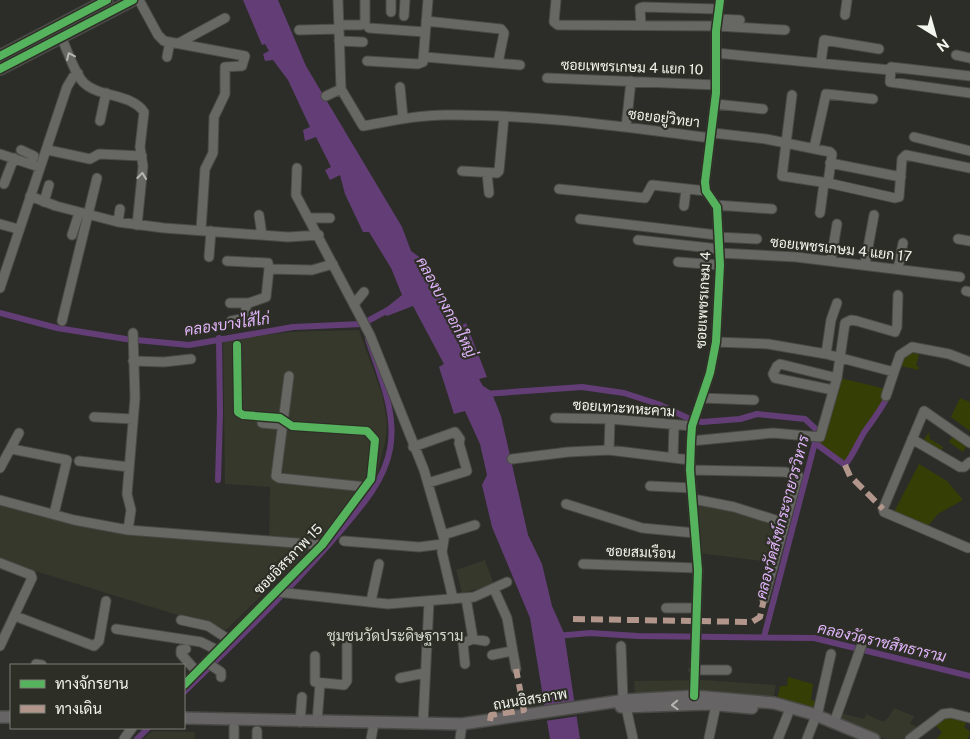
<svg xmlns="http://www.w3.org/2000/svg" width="970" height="739" font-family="'Public Sans',Sarabun,sans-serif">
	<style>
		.built { fill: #35382b }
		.green { fill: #353f05 }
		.water { fill: #633e76 }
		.pier { fill: #2c2d28 }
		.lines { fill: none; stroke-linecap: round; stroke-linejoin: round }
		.canal { stroke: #633e76; stroke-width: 6 }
		.minor-casing { stroke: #494a46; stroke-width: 11 }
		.major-casing { stroke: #494a46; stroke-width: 14 }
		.minor { stroke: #676864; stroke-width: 9 }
		.major { stroke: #666464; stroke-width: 11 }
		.quiet { stroke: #b2968c; stroke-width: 6; stroke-dasharray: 12 6; stroke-linecap: butt }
		.cycleway-casing { stroke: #2d2f26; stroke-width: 11 }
		.cycleway { stroke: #56b35d; stroke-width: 8 }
		.oneway { stroke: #b4b6b0 }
		.oneway2 { stroke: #b4b4b0 }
		.labels { text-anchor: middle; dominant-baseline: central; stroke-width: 4.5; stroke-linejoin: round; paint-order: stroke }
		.street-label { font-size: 14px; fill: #f3f5ef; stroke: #2d2f26 }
		.water-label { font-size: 15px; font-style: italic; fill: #e2b5fd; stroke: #2d2f26 }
		.neighbourhood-label { font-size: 15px; fill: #d3d7cb; stroke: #2d2f26 }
	</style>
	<rect width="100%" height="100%" fill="#2c2d28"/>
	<path class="built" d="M359,330L382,394L387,421L386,438L377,476L325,543L318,541L226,630L22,567L0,558V506L2,500L93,525L269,543L270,487L225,484L223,340L291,332Z
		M695,500L780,524L774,555L762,553V561L698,553Z
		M485,560L494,585L462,593L456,570Z
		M703,680L776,685L773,701L733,694L635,693L634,681Z
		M894,708L914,716L910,724L921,728L907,739H886L837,722L840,713L864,719L866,714L883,722L888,718Z
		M152,731L195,732L194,739H143Z"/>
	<path class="green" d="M909,352L919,354L916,366L919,367L918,370L901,366V360Z
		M840,378L886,389L885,399L845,463L817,441Z
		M960,398L970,402V431L951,417Z
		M929,432L930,439L943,447L940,453L922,443Z
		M955,433L968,443L963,452L949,442Z
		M919,464L947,481L963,500L938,514L928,526L894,512Z
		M788,677L813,684L811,700L818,702L815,710L777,702L780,686H787Z
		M950,715L967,721L964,727L970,732L968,739H937L942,732L934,724Z"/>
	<path class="water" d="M243,0H278L306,66L402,227L411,251L422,259L462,325L466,323L487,377L479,379L483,386L491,391L501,416L528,535L542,564L552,606L564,633L580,739H550L530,618L492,527L482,485L487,475L480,444L465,411L454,414L439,367L444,364L413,306L387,316L382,311L402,295L391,268L369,232H363L345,194L340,175L330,180L325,170L331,167L316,137L305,141L303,130L310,127L288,80L273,60L265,61L263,54L269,51L265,44L262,45Z"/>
	<path class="pier" d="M576,701L579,716L545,721L543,707Z"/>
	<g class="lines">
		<path class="canal" d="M0,313L57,328L126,339L189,345L293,327L362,324L390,309
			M484,394L582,387L624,393L658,404L692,420L702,422L740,419L757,414L805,419L818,431L764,637
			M815,443L845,465C854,454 858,442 865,431C874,419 882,408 889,394
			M218,480L220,414L219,338
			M556,636L590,633L638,636L814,638L970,676
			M184,692C236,641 289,591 337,535C358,510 384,483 390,449C397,412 379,374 368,339
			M137,739L148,728"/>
		<defs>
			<path id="minor" d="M139,0L158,35L164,41L245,56L242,66L225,67V94L214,117L213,153L205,169L201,230
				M338,0L341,89L363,126C391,121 418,115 446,115C535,114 624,127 711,138
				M556,0L554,22L558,25L717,26L785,30
				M391,12V0
				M845,15L847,0
				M404,16L405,0
				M717,19L740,20
				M426,21L501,29L504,33L498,63
				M339,25H361L365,23V0
				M641,25L640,8L643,7L718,9
				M369,28L425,32
				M299,30L339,29
				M61,37C68,51 74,73 84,83C100,98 131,93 144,112L140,147L143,166L137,225
				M339,41L363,42
				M179,43L225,18
				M716,53L890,70
				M956,55L970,58
				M167,57L170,42
				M425,57L520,65
				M367,61L418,64L423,62L428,0
				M821,62L824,40L879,49
				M970,76L891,67L890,82L970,93
				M547,78L716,85
				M400,87L403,118
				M792,95L782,176L828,183L895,198L899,197L902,159L906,155L970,168
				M326,96L341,89
				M715,104L763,109
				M100,121L106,93
				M626,127L631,81
				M713,133L766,139L830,152L832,154L828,183
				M914,137L970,151
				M814,148L826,94L873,99
				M21,150L34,156L31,164
				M48,150L90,159L99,154L142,156
				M0,154L39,167
				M830,163L901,177
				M297,168L296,195L370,335L424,470L444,539L442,552L453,599
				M462,171L497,173L499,171L504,117
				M487,173L489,193
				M4,184L14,158
				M559,189L645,198L652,185L706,191
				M30,196L56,206L118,222L164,228L288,237L319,235
				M44,202L49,185
				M716,205L772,209
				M684,206L686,190
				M820,213L824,183
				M259,215L262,235
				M309,218H330
				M580,219L717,235
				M118,222L120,209
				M0,224L18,229
				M72,235L79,213
				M717,237L757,239
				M958,239L970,241
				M638,240L719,249
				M719,253L796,257L960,277
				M209,257L211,231
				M831,260L837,224
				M227,261L268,263L269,269L312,270L333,264
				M678,262L720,265
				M865,264L874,215
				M898,269L903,243
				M0,288L67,87L73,77L78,73
				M966,291L970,292
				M230,303H249L266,297L269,269
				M354,304L364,292
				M62,321L97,178
				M231,321L246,318V304
				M716,342L768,344L826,354L894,372L886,396
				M826,354L831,320L837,303
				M133,361L164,362L191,359
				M894,372L900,355L912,347L949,354L970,362
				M289,376L276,476L279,478L366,487
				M833,390L775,378L773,374L777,366L780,364L837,378
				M702,398L754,400
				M94,417L133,419
				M555,418L610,419L692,426
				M262,423L283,425
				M912,439L960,467H964L970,462
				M691,441L773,433L820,437L837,378L845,323L851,320L857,321L895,332L897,327L898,295
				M413,447L455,432L460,439L459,443L467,471L428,483
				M12,449L67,460L54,514
				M609,450L610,419
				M673,458L674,425
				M512,459L568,452L609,450L690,460
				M79,461L129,467
				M0,468L19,433
				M690,470L785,472L798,475L764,599
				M650,486L692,488
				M693,499L734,507L785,523
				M0,500L74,520L128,530L322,545
				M566,504L642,528L695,533
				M128,530L131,510L127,494L135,398L133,333
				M443,535L475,525
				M344,541L419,547L443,544
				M968,548L884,512L883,509L924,411L970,443
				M0,563L31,575L32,578L0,646
				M583,564L697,568
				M494,589L507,618L516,669
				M277,592L388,604L474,597L507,582
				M466,598L473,639
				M371,601L379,564
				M666,608H696
				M15,616L94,646L99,641L106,601
				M181,620L208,626L228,639
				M116,629L201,642L217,650
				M621,646L623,700
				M186,649L181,650V654L197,672
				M492,655L512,651
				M315,656V682L344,685L347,681V645
				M206,662L221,672V677
				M36,664L42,665
				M465,664L463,643L473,639L485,641
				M694,670H727
				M400,678L425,673
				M184,685L322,545L371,479L375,440L367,431L292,426L280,418L243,415L238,412L237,345
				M694,696L698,570L690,470L691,441L692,426L710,373L716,342L720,265L717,207L706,191L705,182L716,93V31L720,0
				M626,707L633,739
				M817,716L831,654
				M300,722L302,697
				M317,722L320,684
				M834,723L862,644
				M423,724L429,602
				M709,738L716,705
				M124,739L132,728
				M234,739V727
				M257,739V731
				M371,739L374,723
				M460,739L462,724
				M778,739L788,714
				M807,739L814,721
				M910,739L943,714L951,713L970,718"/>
			<path id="major" d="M0,56L107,0
				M0,69L133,0
				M621,707L707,704L752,708
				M0,717H11
				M184,718L462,724L626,700L694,696L774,703L813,714L874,739"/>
		</defs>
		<use href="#minor" class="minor-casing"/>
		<use href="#major" class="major-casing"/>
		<use href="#minor" class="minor"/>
		<use href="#major" class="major"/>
		<path class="quiet" d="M845,465L850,476L883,509
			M573,619L752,622L760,617L764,599
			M490,721L491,715L524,710L516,669"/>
		<defs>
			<path id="cycleway" d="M0,56L107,0
				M0,69L133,0
				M184,685L322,545L371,479L375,440L367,431L292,426L280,418L243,415L238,412L237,345
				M694,696L698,570L690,470L691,441L692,426L710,373L716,342L720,265L717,207L706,191L705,182L716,93V31L720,0"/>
		</defs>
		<use href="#cycleway" class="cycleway-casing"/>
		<use href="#cycleway" class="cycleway"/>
	</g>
	<defs><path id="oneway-chevron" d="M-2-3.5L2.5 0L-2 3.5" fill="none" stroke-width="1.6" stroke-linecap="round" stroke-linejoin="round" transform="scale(1.25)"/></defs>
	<g class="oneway">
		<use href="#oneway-chevron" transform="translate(70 56) rotate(-115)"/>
		<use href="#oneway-chevron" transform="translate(142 176) rotate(-84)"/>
	</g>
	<use class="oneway2" href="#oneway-chevron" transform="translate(675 705) rotate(178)"/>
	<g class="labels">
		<g class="street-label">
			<text transform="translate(632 67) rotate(2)">ซอยเพชรเกษม 4 แยก 10</text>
			<text transform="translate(664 118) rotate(7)">ซอยอยู่วิทยา</text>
			<text transform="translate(841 249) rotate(6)">ซอยเพชรเกษม 4 แยก 17</text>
			<text transform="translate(703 300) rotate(-87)">ซอยเพชรเกษม 4</text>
			<text transform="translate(624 408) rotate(4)">ซอยเทวะทหะคาม</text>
			<text transform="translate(641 552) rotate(2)">ซอยสมเรือน</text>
			<text transform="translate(288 559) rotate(-46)">ซอยอิสรภาพ 15</text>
			<text transform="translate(530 699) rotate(-9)">ถนนอิสรภาพ</text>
		</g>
		<g class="water-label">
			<text transform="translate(447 307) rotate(62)">คลองบางกอกใหญ่</text>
			<text transform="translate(227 324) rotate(-8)">คลองบางไส้ไก่</text>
			<text transform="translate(782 517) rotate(-75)">คลองวัดสังข์กระจายวรวิหาร</text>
			<text transform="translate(882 642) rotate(13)">คลองวัดราชสิทธาราม</text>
		</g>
		<g class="neighbourhood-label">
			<text x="395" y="635">ชุมชนวัดประดิษฐาราม</text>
		</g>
	</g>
	<rect x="10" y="664" width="175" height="65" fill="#2d2f26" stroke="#7c7e76"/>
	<rect x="20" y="680" width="25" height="8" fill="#56b35d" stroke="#7c7e76"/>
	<text x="55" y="689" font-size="15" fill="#f3f5ef">ทางจักรยาน</text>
	<rect x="20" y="705" width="25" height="8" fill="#b2968c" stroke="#7c7e76"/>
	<text x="55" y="714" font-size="15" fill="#f3f5ef">ทางเดิน</text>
	<g transform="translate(935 35) rotate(143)" stroke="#2d2f26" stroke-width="4" paint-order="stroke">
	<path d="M0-4L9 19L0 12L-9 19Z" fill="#f3f5ef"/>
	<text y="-8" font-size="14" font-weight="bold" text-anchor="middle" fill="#f3f5ef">N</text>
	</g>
</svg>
